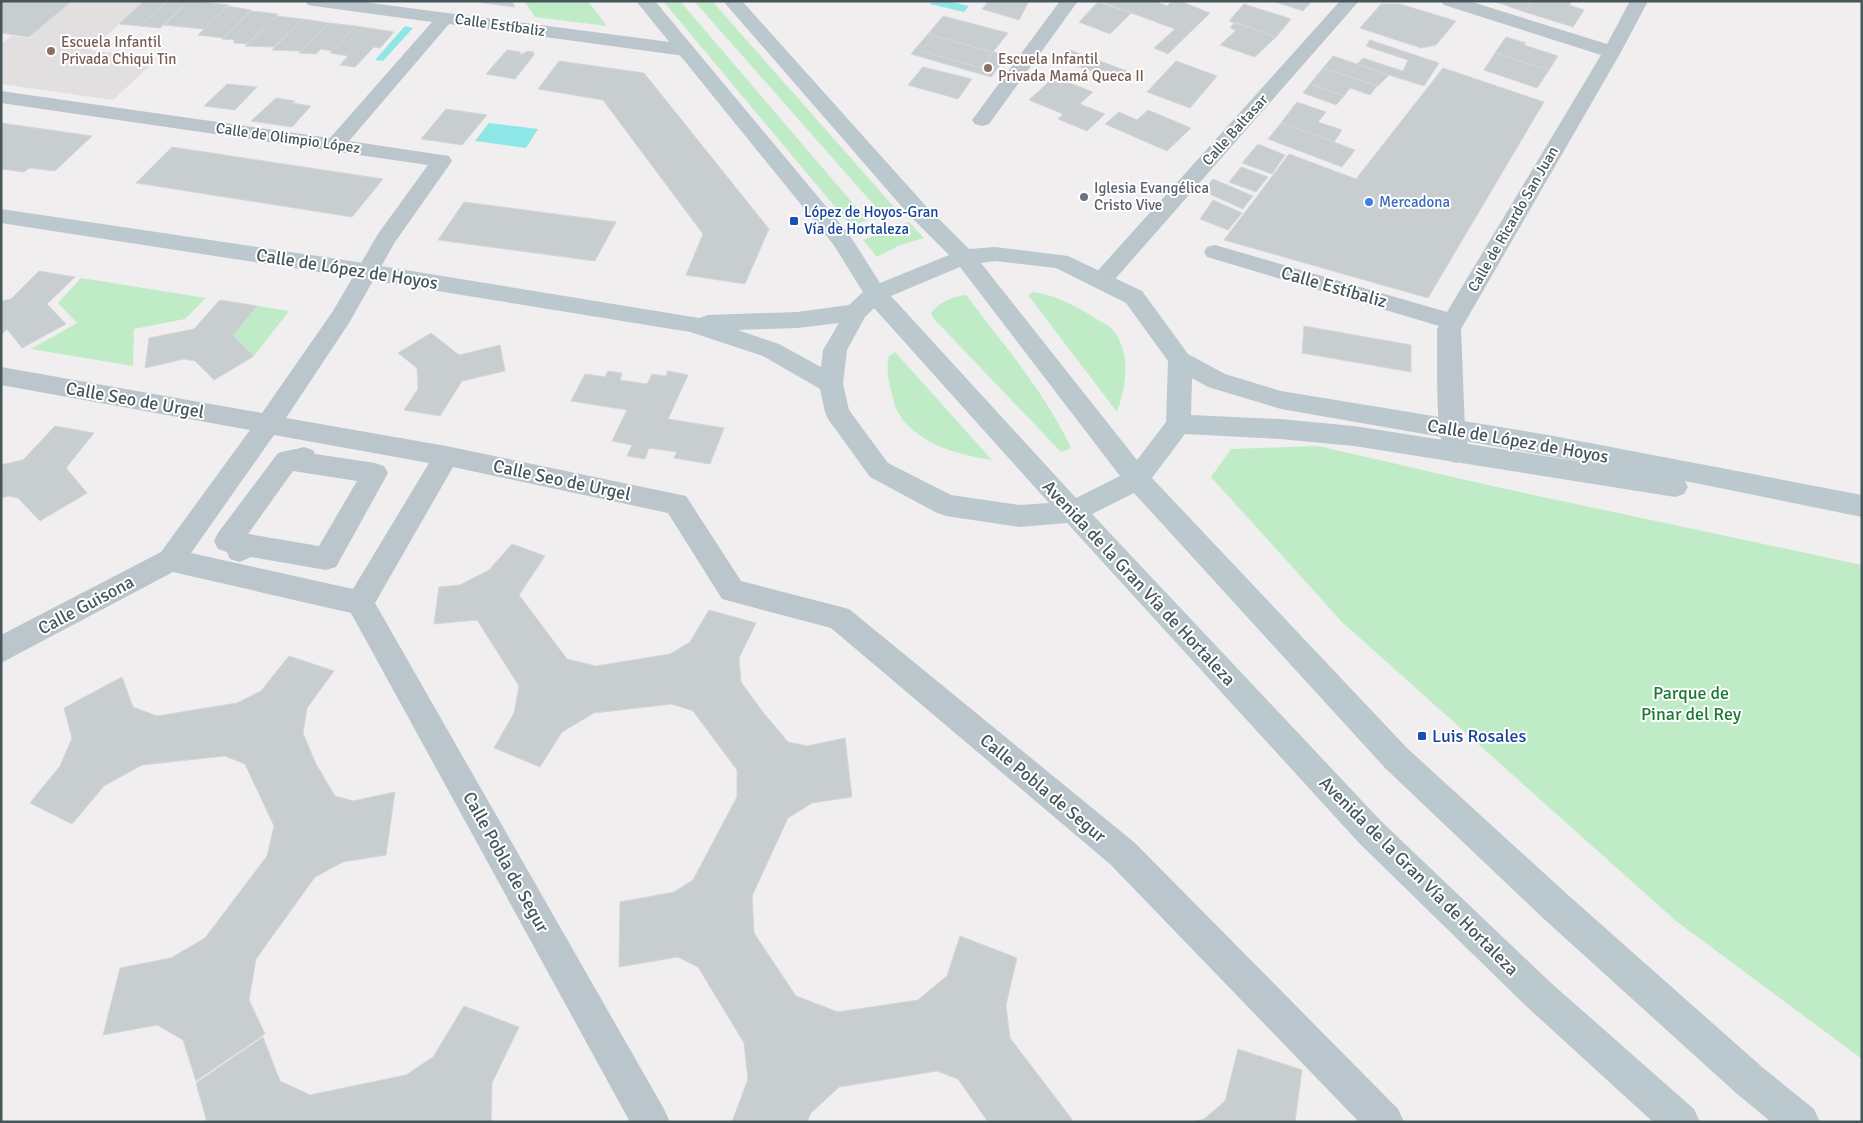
<svg xmlns="http://www.w3.org/2000/svg" width="1863" height="1123" font-family="Signika,sans-serif">
	<style>
		.education { fill: #e2dfe0 }
		.green { fill: #bfecc7 }
		.water { fill: #8ee7e7 }
		.building { fill: #c8cdd0; stroke: #d3d6da }
		.lines { fill: none; stroke-linecap: round; stroke-linejoin: round }
		.street { fill: #bac6cb; fill-rule: evenodd }
		.secondary { fill: #bbc9cf; fill-rule: evenodd }
		.education-dot { fill: #8d6e63; stroke: #fff; stroke-width: 2 }
		.worship-dot { fill: #6b7280; stroke: #fff; stroke-width: 2 }
		.shop-dot { fill: #3f7fe0; stroke: #fff; stroke-width: 2 }
		.transit-dot { fill: #1a4fb4; stroke: #fff; stroke-width: 2 }
		.labels { text-anchor: middle; dominant-baseline: central; stroke-width: 4; stroke-linejoin: round; paint-order: stroke }
		.far-street-label { font-size: 15px; fill: #47565b; stroke: #fff }
		.far-education-label { font-size: 15px; fill: #785e54; stroke: #fff; text-anchor: start }
		.far-worship-label { font-size: 15px; fill: #5b616d; stroke: #fff; text-anchor: start }
		.far-shop-label { font-size: 15px; fill: #366cbe; stroke: #fff; text-anchor: start }
		.far-transit-label { font-size: 15px; fill: #164399; stroke: #fff; text-anchor: start }
		.street-label { font-size: 18px; fill: #47565b; stroke: #fff }
		.park-label { font-size: 18px; fill: #1b7936; stroke: #fff }
		.transit-label { font-size: 18px; fill: #164399; stroke: #fff; text-anchor: start }
	</style>
	<rect width="100%" height="100%" fill="#f1eeef"/>
	<path class="education" d="M70,1H144L91,50L157,59L113,100L1,84V44L12,36L29,38Z"/>
	<path class="green" d="M524,1H588L607,26L535,17Z
		M663,1H680L867,220L851,226Z
		M694,1H712L894,207L881,213Z
		M909,222L924,238L898,246L877,257L863,240Z
		M81,278L206,298L185,319L134,329L133,366L31,349L77,323L58,303Z
		M1033,292C1054,295 1069,303 1087,313C1095,319 1106,323 1113,330C1132,354 1126,386 1117,412L1028,295Z
		M966,295C1003,344 1045,392 1071,448L1061,452L934,319L931,313C939,302 953,296 966,295Z
		M257,306L289,311L254,356L233,335Z
		M895,352L992,460C958,455 913,443 896,409C894,404 894,399 892,394C888,380 886,370 889,356Z
		M1318,446L1501,488L1862,565V1059L1676,921L1342,622L1211,477L1231,449Z"/>
	<path class="water" d="M933,1H947L969,6L964,12L930,4Z
		M405,26L413,28L383,61L375,60Z
		M489,123L538,129L526,148L475,141Z"/>
	<path class="building" d="M1,1H72L29,37L1,33Z
		M144,1H167L140,26L119,24Z
		M167,1H189L160,28L140,26Z
		M189,1H194L229,5L204,29L164,25Z
		M468,1H512L515,7Z
		M985,1H1029L1019,20L982,9L988,2Z
		M1099,1H1154L1167,6L1172,1H1180L1210,13L1168,54L1154,48L1175,29Z
		M1273,1H1312L1303,11Z
		M1493,1H1533L1525,12Z
		M1533,1H1569L1571,2L1569,5L1584,10L1573,27L1525,12Z
		M1098,2L1131,13L1110,34L1079,22Z
		M1244,4L1291,19L1276,37L1229,21Z
		M1381,4H1400L1456,21L1436,45L1421,48L1360,28Z
		M227,6L251,10L224,38L198,35Z
		M251,11L278,14L248,44L234,43V40L222,39Z
		M276,16L303,19L274,47L245,46Z
		M943,16L1008,33L993,52L928,34Z
		M303,19L329,23L301,51L272,50Z
		M1235,22L1276,37L1255,57L1220,45L1236,30L1230,28Z
		M329,23L356,26L332,51L321,49L316,54L299,53Z
		M356,26L394,32L380,48L374,47L355,67L340,65L348,56L330,53Z
		M928,34L934,36L921,51L981,68L993,52L1008,55L991,77L911,54Z
		M934,36L993,52L981,68L921,51Z
		M1506,37L1526,43L1524,45L1558,56L1549,70L1495,53Z
		M1370,40L1439,63L1424,86L1389,75L1357,64L1363,58L1403,71L1408,60L1366,46Z
		M507,50L521,52L519,54H522L527,51L533,52L534,55L515,79L486,74Z
		M1070,50L1127,71L1117,80L1058,59Z
		M1495,53L1549,70L1537,88L1484,70Z
		M1333,56L1357,64L1389,75L1378,86L1323,68Z
		M559,61L644,73L769,229L745,284L686,275L703,234L603,100L538,89Z
		M1176,61L1217,76L1190,108L1147,92Z
		M923,67L972,79L958,99L908,85Z
		M1323,68L1377,86L1370,95L1350,88L1344,96L1310,84Z
		M1443,68L1544,102L1428,298L1224,240L1289,154L1356,179Z
		M1054,77L1093,92L1080,104L1105,114L1087,131L1058,119L1063,114L1029,100Z
		M227,84L257,87L235,110L204,106Z
		M1310,84L1344,96L1336,105L1303,93Z
		M276,98L295,101L292,103L311,106L292,127L251,121Z
		M1297,102L1326,112L1318,122L1342,130L1334,142L1281,123Z
		M446,109L487,115L462,145L421,139Z
		M1148,110L1191,128L1167,151L1105,124L1119,112L1137,120Z
		M1,123L92,136L55,171L29,168L24,172L1,169Z
		M1281,123L1334,142L1355,150L1342,167L1268,139Z
		M1258,144L1285,155L1272,174L1242,163Z
		M172,147L383,179L352,217L136,183Z
		M1241,167L1268,177L1256,192L1229,182Z
		M1213,179L1253,196L1243,209L1203,191Z
		M1213,200L1242,213L1228,230L1200,219Z
		M464,202L616,222L595,261L438,240Z
		M39,271L75,277L47,304L66,324L22,348L7,329L1,335V301L11,299Z
		M220,300L257,306L233,335L254,356L214,380L195,361L184,359L145,368L149,338L194,329Z
		M1304,326L1411,345V372L1302,353Z
		M431,333L459,355L500,345L505,371L462,381L440,416L404,410L418,389L417,368L398,353Z
		M608,371L622,373L620,380L647,384L652,374L666,376L668,371L688,375L668,419L724,428L710,464L674,458L677,452L649,448L645,459L627,456L632,445L612,441L627,410L571,401L585,374L605,377Z
		M55,426L94,433L66,468L87,493L40,521L18,498L9,496L1,498V465L23,460Z
		M512,544L545,556L519,595L567,659L596,666L670,654L690,642L709,610L756,623L739,658L741,682L762,711L788,742L807,746L845,738L852,797L812,803L788,818L752,896L754,933L796,996L838,1012L918,1000L947,976L960,936L1017,958L1006,1005L1010,1038L1074,1122H988L958,1079L937,1071L839,1087L811,1113L807,1122H732L748,1079L744,1043L698,967L678,957L619,967L620,902L674,892L693,880L737,797V770L693,711L672,704L594,713L562,732L540,767L494,748L514,713L519,686L477,620L434,624L439,587L460,585L489,570Z
		M289,656L334,671L307,708L303,733L316,764L335,796L353,801L395,792L386,855L343,862L315,877L256,959L249,1000L265,1034L196,1081L183,1040L157,1025L103,1035L120,968L171,958L205,938L267,856L274,826L245,764L225,756L142,765L104,786L72,824L30,803L60,766L72,738L64,708L122,677L133,707L157,716L237,703L261,691Z
		M464,1006L519,1027L492,1083L491,1122H207L196,1083L263,1037L280,1081L310,1095L406,1075L433,1057Z
		M1238,1049L1302,1070L1295,1122H1193L1204,1119L1225,1101Z"/>
	<g class="lines">
		<path class="street" d="M305,1H356L685,44L692,46L694,50L692,54L685,56L449,24L349,141L442,155L449,156L452,161L395,242L349,323L286,418L446,446L686,496L741,581L849,609L1135,843L1398,1109L1404,1122H1359L1111,865L831,628L722,599L668,513L453,467L375,603L664,1109L670,1122H630L351,613L173,572L1,663V635L161,552L250,430L1,385V367L262,413L333,311L378,234L428,165L1,103V91L330,138L432,22L314,6L308,5ZM274,435L429,463L353,589L191,553Z
			M1060,1H1078L989,124L982,126L975,124L972,120L975,116Z
			M1340,1H1359L1109,286L1101,289L1093,286L1090,281L1093,276Z
			M1441,1H1469L1607,44L1630,1H1648L1621,52L1461,329L1465,429L1469,453L1465,460L1456,463L1447,460C1434,435 1438,360 1437,329L1439,326L1207,257L1204,252L1207,247L1215,245L1447,312L1601,55L1444,5Z
			M304,447L313,450L315,454L375,463L384,466L388,473L336,567L326,570L251,557L240,562L230,559L227,552L218,549L214,541L218,533L278,453C287,450 295,450 304,447ZM293,471L357,481L319,546L248,534Z"/>
		<path class="secondary" d="M636,1H655L849,234L880,283L949,255L909,215L723,1H742L925,205L969,249L995,247L1068,256L1142,291L1188,354L1225,374L1281,391L1548,435L1862,495V517L1685,481L1688,487L1684,494L1675,497L1354,446L1280,439L1185,434L1152,478L1407,748L1568,895L1762,1067L1814,1109L1820,1122H1771L1736,1093L1544,919L1385,768L1134,493L1092,514L1381,821L1550,982L1694,1109L1700,1122H1653L1526,1006L1359,843L1067,523L1020,527L946,516L937,513L870,477L828,419L825,412L820,389L763,356L690,332L338,275L1,223V209L338,259L699,318L708,315L797,312L849,305L863,292L833,244ZM995,261L1056,268L1126,303L1168,361L1166,422L1137,460L981,263ZM960,267L1120,476L1076,498L891,296ZM874,308L1049,503L1020,505L951,495L888,463L849,410L843,384L847,350L865,317ZM839,323L823,350L821,367L779,344L738,330L797,328ZM1192,378L1208,387L1281,409L1602,465L1354,426L1280,419L1191,415Z"/>
	</g>
	<g class="education-dot">
		<circle cx="51" cy="51" r="5"/>
		<circle cx="988" cy="68" r="5"/>
	</g>
	<circle class="worship-dot" cx="1084" cy="197" r="5"/>
	<circle class="shop-dot" cx="1369" cy="202" r="5"/>
	<g class="transit-dot">
		<rect x="789" y="216" width="10" height="10" rx="2.5"/>
		<rect x="1417" y="731" width="10" height="10" rx="2.5"/>
	</g>
	<g class="labels">
		<g class="far-street-label">
			<text transform="translate(500 25) rotate(8)">Calle Estíbaliz</text>
			<text transform="translate(1235 130) rotate(-48)">Calle Baltasar</text>
			<text transform="translate(288 138) rotate(8)">Calle de Olimpio López</text>
			<text transform="translate(1513 219) rotate(-60)">Calle de Ricardo San Juan</text>
		</g>
		<g class="far-education-label">
			<text x="61" y="42">Escuela Infantil<tspan x="61" dy="17">Privada Chiqui Tin</tspan></text>
			<text x="998" y="59">Escuela Infantil<tspan x="998" dy="17">Privada Mamá Queca II</tspan></text>
		</g>
		<g class="far-worship-label">
			<text x="1094" y="188">Iglesia Evangélica<tspan x="1094" dy="17">Cristo Vive</tspan></text>
		</g>
		<g class="far-shop-label">
			<text x="1379" y="202">Mercadona</text>
		</g>
		<g class="far-transit-label">
			<text x="804" y="212">López de Hoyos-Gran<tspan x="804" dy="17">Vía de Hortaleza</tspan></text>
		</g>
		<g class="street-label">
			<text transform="translate(347 269) rotate(9)">Calle de López de Hoyos</text>
			<text transform="translate(1334 287) rotate(16)">Calle Estíbaliz</text>
			<text transform="translate(135 400) rotate(10)">Calle Seo de Urgel</text>
			<text transform="translate(1518 441) rotate(10)">Calle de López de Hoyos</text>
			<text transform="translate(562 480) rotate(12)">Calle Seo de Urgel</text>
			<text transform="translate(1139 583) rotate(47)">Avenida de la Gran Vía de Hortaleza</text>
			<text transform="translate(86 605) rotate(-28)">Calle Guisona</text>
			<text transform="translate(1043 788) rotate(40)">Calle Pobla de Segur</text>
			<text transform="translate(506 862) rotate(61)">Calle Pobla de Segur</text>
			<text transform="translate(1419 876) rotate(45)">Avenida de la Gran Vía de Hortaleza</text>
		</g>
		<g class="park-label">
			<text x="1691" y="693">Parque de<tspan x="1691" dy="21">Pinar del Rey</tspan></text>
		</g>
		<g class="transit-label">
			<text x="1432" y="736">Luis Rosales</text>
		</g>
	</g>
	<rect width="1863" height="1123" fill="none" stroke="#47565b" stroke-width="5"/>
</svg>
